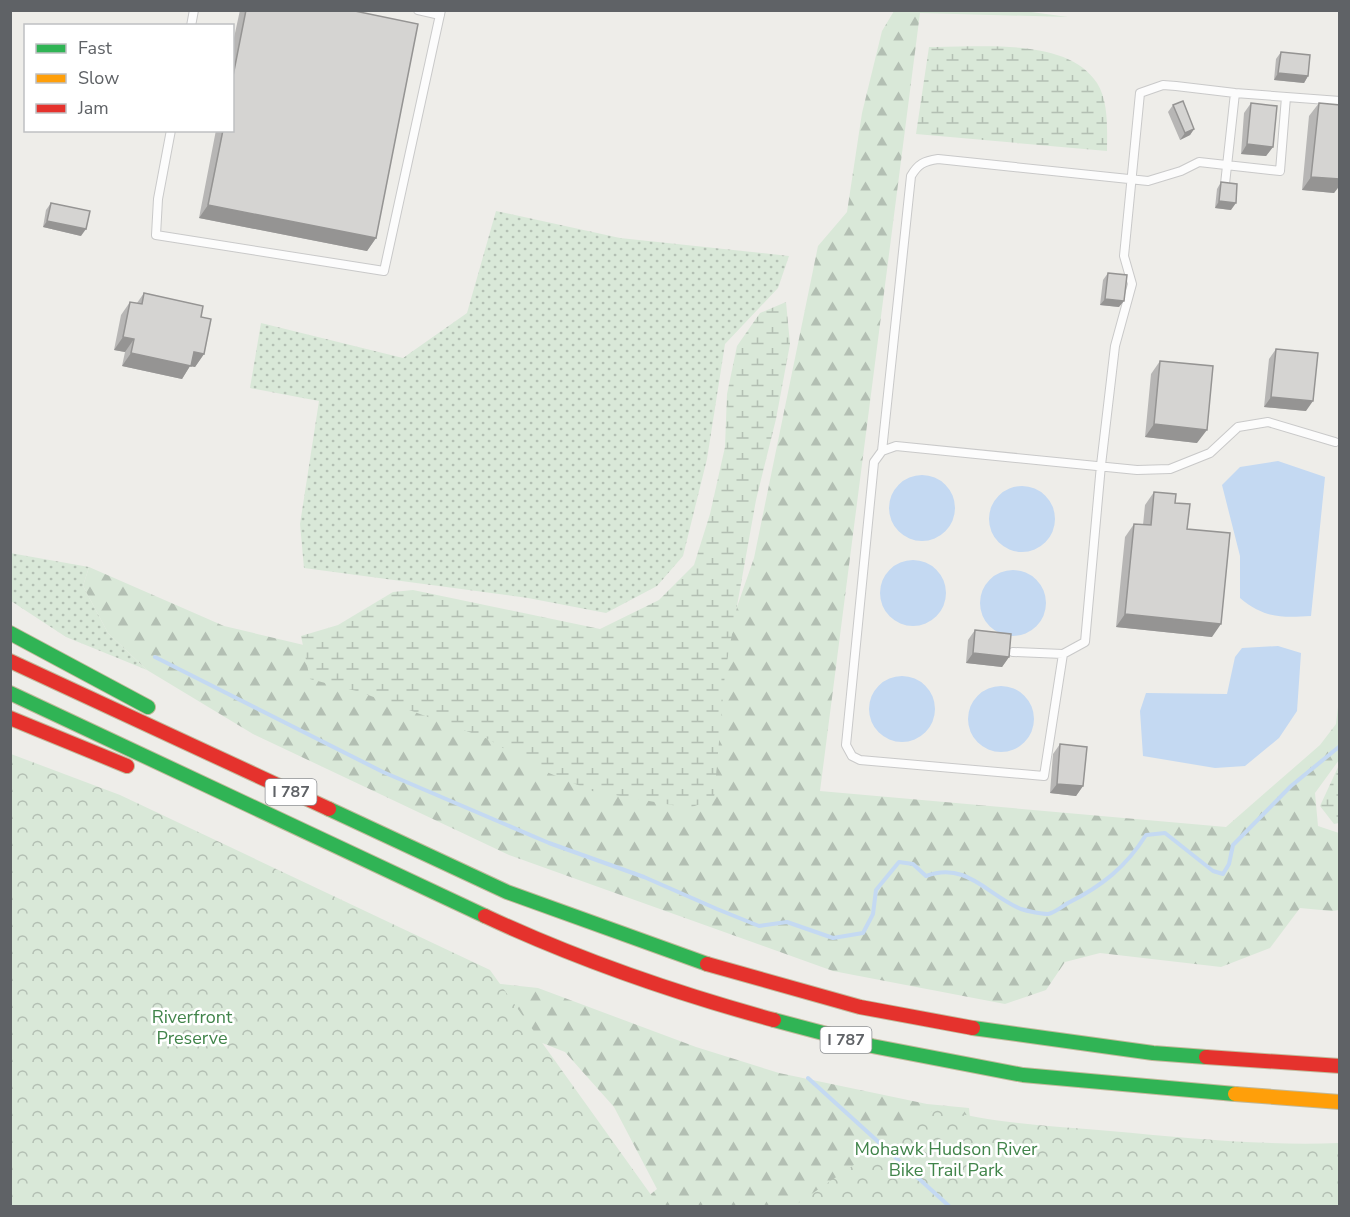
<svg xmlns="http://www.w3.org/2000/svg" width="1350" height="1217" font-family="'Nunito Sans',sans-serif">
	<style>
		.grass { fill: url(#grass-dots) }
		.forest { fill: url(#forest-firs) }
		.wetland { fill: url(#wetland-marsh) }
		.park { fill: url(#park-crowns) }
		.water { fill: #c4d9f2 }
		.lines { fill: none; stroke-linecap: round; stroke-linejoin: round }
		.stream { stroke: #c4d9f2; stroke-width: 4 }
		.lane-casing { stroke: #c9c9c9; stroke-width: 10 }
		.fast-casing { stroke: #c2b99a; stroke-width: 16 }
		.slow-casing { stroke: #c2b99a; stroke-width: 16 }
		.jam-casing { stroke: #c2b99a; stroke-width: 16 }
		.lane { stroke: #fcfcfc; stroke-width: 8 }
		.fast { stroke: #30b455; stroke-width: 14 }
		.slow { stroke: #ff9f0a; stroke-width: 14 }
		.jam { stroke: #e5322d; stroke-width: 14 }
		.wall { fill: #b7b6b5 }
		.shaded-wall { fill: #959493 }
		.building { fill: #d5d4d2; stroke: #959493; stroke-width: 1.5 }
		.labels { text-anchor: middle; dominant-baseline: central; stroke-width: 5; stroke-linejoin: round; paint-order: stroke }
		.shield { fill: #fff; stroke: #8f9194; stroke-width: 1.5 }
		.shield-label { font-size: 16px; font-weight: bold; fill: #5f6266 }
		.park-label { font-size: 18px; fill: #41844a; stroke: #fff }
	</style>
	<defs>
		<pattern id="grass-dots" width="8" height="8" patternUnits="userSpaceOnUse" patternTransform="scale(1.5)"><rect width="8" height="8" fill="#d9e8d8"/><path d="M2 2h.1M6 6h.1" fill="none" stroke="#b3bfb3" stroke-width="1.8" stroke-linecap="round"/></pattern>
		<pattern id="forest-firs" width="22" height="20" patternUnits="userSpaceOnUse" patternTransform="scale(1.5)"><rect width="22" height="20" fill="#d9e8d8"/><path d="M5 1l3.5 6h-7zM16 11l3.5 6h-7z" fill="#b3bfb3"/></pattern>
		<pattern id="wetland-marsh" width="20" height="14" patternUnits="userSpaceOnUse" patternTransform="scale(1.5)"><rect width="20" height="14" fill="#d9e8d8"/><path d="M1 5h8M5 5V1M11 12h8M15 12V8" fill="none" stroke="#b3bfb3"/></pattern>
		<pattern id="park-crowns" width="20" height="18" patternUnits="userSpaceOnUse" patternTransform="scale(1.5)"><rect width="20" height="18" fill="#d9e8d8"/><path d="M2 6a3 3 0 1 1 6 0M12 15a3 3 0 1 1 6 0" fill="none" stroke="#b3bfb3"/></pattern>
	</defs>
	<rect width="100%" height="100%" fill="#eeede9"/>
	<path class="grass" d="M496,211L620,238L789,256L778,288L725,344L707,459L683,556L657,586L606,613L528,598L304,568L300,524L319,401L250,388L261,323L403,358L467,313Z
		M10,553L89,567L83,586L108,633L147,670L66,637L11,601Z"/>
	<path class="forest" d="M894,11H1024L1068,17L920,13L820,791L1226,827L1320,745L1336,724L1339,698V760L1315,793L1318,826L1339,833V910L1332,911L1300,908L1270,948L1221,967L1100,953L1065,962L1046,990L1005,1004L833,971L509,855L253,734L147,670L108,633L83,586L89,567L224,626L325,650L707,693L754,558L818,246L847,212L862,113L882,31Z
		M475,981L538,988L696,1047L779,1073L927,1104L969,1108L974,1158L1016,1206H588H636L657,1189L614,1107L565,1052L512,1031Z"/>
	<path class="wetland" d="M929,47C978,48 1067,36 1097,83C1109,102 1107,130 1107,151L916,134Z
		M786,302L790,344L776,419L756,500L725,673L714,799L689,808L592,791L537,768L488,739L360,692L310,679L301,636L338,625L393,592L413,590L600,629L659,600L694,565L710,514L725,447L727,394L737,346L760,313Z
		M1339,765V823L1334,824L1320,806Z"/>
	<path class="park" d="M11,754L120,795L490,970L659,1206H11Z
		M937,1108C994,1124 1052,1126 1110,1131C1186,1138 1263,1146 1339,1143V1206H794Z"/>
	<path class="water" d="M1278,461L1325,477L1311,616C1281,618 1264,618 1240,598V556L1222,485L1240,467Z
		M889 508a33 33 0 1 1 66 0a33 33 0 1 1-66 0Z
		M989 519a33 33 0 1 1 66 0a33 33 0 1 1-66 0Z
		M880 593a33 33 0 1 1 66 0a33 33 0 1 1-66 0Z
		M980 603a33 33 0 1 1 66 0a33 33 0 1 1-66 0Z
		M1278,646L1301,653L1297,711L1279,738L1245,766L1215,768L1143,756L1140,711L1146,693L1227,694L1235,657L1242,648Z
		M869 709a33 33 0 1 1 66 0a33 33 0 1 1-66 0Z
		M968 719a33 33 0 1 1 66 0a33 33 0 1 1-66 0Z"/>
	<g class="lines">
		<path class="stream" d="M155,657L383,772L549,843L644,877L717,909L759,926L787,922L833,938L863,933L873,914L876,890L899,862L913,864L926,876C967,861 987,895 1021,909C1027,911 1041,914 1048,914C1054,913 1063,906 1068,903C1102,886 1126,867 1146,835L1165,833L1213,871L1223,874L1229,864L1233,845L1291,786L1340,746
			M808,1078L949,1206"/>
		<defs>
			<path id="lane" d="M418,10L440,15
				M191,26L194,10
				M171,130L158,199L156,235L384,271L441,10
				M1225,184L1235,93
				M1335,442L1268,422L1238,427L1210,453L1170,469L1137,470L896,446L882,451L874,462L846,745L852,756L860,760L1044,776L1063,654L1085,642L1101,465L1115,346L1132,284L1124,256L1140,93L1163,85L1176,86L1235,93L1340,101
				M882,451L911,176C918,164 924,161 938,159L1148,181L1181,171L1199,162L1280,171L1286,97
				M1013,652L1063,654"/>
			<path id="fast" d="M10,633L148,707
				M10,693L485,916
				M329,809L507,892L707,964
				M774,1020L872,1046L1023,1075L1235,1094
				M973,1028L1153,1053L1206,1057"/>
			<path id="slow" d="M1235,1094L1340,1102"/>
			<path id="jam" d="M10,661L329,809
				M10,718L127,766
				M485,916C577,959 675,993 774,1020
				M707,964L860,1007L973,1028
				M1206,1057L1340,1066"/>
		</defs>
		<use href="#lane" class="lane-casing"/>
		<use href="#fast" class="fast-casing"/>
		<use href="#slow" class="slow-casing"/>
		<use href="#jam" class="jam-casing"/>
		<use href="#lane" class="lane"/>
		<use href="#fast" class="fast"/>
		<use href="#slow" class="slow"/>
		<use href="#jam" class="jam"/>
	</g>
	<path class="wall" d="M240,10H350L376,238L367,251L199,218L216,130H232V47Z
		M1281,52L1308,76L1304,83L1274,80L1276,59Z
		M1251,103L1273,147L1266,156L1241,154L1244,113Z
		M1319,103L1340,105V185L1334,193L1302,190L1309,116Z
		M1173,105L1194,129L1190,135L1180,140L1168,112Z
		M1221,182L1231,210L1215,208L1217,189Z
		M51,203L81,236L43,227L46,210Z
		M1108,273L1119,307L1100,305L1103,280Z
		M144,293L201,317L204,354L195,367L190,366L182,379L122,366L125,352L114,350L121,315L130,302L137,303Z
		M1276,349L1306,411L1264,407L1269,359Z
		M1160,361L1197,443L1145,437L1151,374Z
		M1154,492L1175,503L1187,529L1212,637L1116,627L1125,537L1134,524L1143,525L1145,505Z
		M975,630L1009,657L1002,667L966,663L968,640Z
		M1060,744L1083,786L1076,796L1050,793L1053,754Z"/>
	<path class="shaded-wall" d="M1278,73L1308,76L1304,83L1274,80Z
		M1194,129L1190,135L1180,140L1185,133Z
		M1247,144L1273,147L1266,156L1241,154Z
		M1311,177L1340,179V185L1334,193L1302,190Z
		M1219,201L1236,203L1231,210L1215,208Z
		M208,205L376,238L367,251L199,218Z
		M47,221L86,229L81,236L43,227Z
		M1105,299L1124,301L1119,307L1100,305Z
		M123,337L134,339L125,352L114,350Z
		M194,352L204,354L195,367L190,366L182,379L122,366L131,353Z
		M1271,397L1313,401L1306,411L1264,407Z
		M1154,424L1207,430L1197,443L1145,437Z
		M1125,614L1221,624L1212,637L1116,627Z
		M973,653L1009,657L1002,667L966,663Z
		M1057,784L1083,786L1076,796L1050,793Z"/>
	<path class="building" d="M246,10H350L418,24L376,238L208,205L223,130H232V81Z
		M1281,52L1310,55L1308,76L1278,73Z
		M1183,101L1194,129L1185,133L1173,105Z
		M1251,103L1277,106L1273,147L1247,144Z
		M1319,103L1340,105V179L1311,177Z
		M1221,182L1237,184L1236,203L1219,201Z
		M51,203L90,211L86,229L47,221Z
		M1108,273L1127,275L1124,301L1105,299Z
		M144,293L203,306L201,317L211,319L204,354L194,352L191,366L131,353L134,339L123,337L130,302L142,304Z
		M1276,349L1318,353L1313,401L1271,397Z
		M1160,361L1213,366L1207,430L1154,424Z
		M1154,492L1176,494L1175,503L1190,504L1187,529L1230,533L1221,624L1125,614L1134,524L1151,525Z
		M975,630L1011,634L1009,657L973,653Z
		M1060,744L1087,747L1083,786L1057,784Z"/>
	<g class="labels">
		<g class="shield">
			<rect x="265.5" y="779" width="51" height="26" rx="4.5"/>
			<rect x="820.5" y="1027" width="51" height="26" rx="4.5"/>
		</g>
		<g class="shield-label">
			<text x="291" y="792">I 787</text>
			<text x="846" y="1040">I 787</text>
		</g>
		<g class="park-label">
			<text x="192" y="1017">Riverfront<tspan x="192" dy="21">Preserve</tspan></text>
			<text x="946" y="1149">Mohawk Hudson River<tspan x="946" dy="21">Bike Trail Park</tspan></text>
		</g>
	</g>
	<rect width="1350" height="1217" fill="none" stroke="#5f6266" stroke-width="24"/>
	<rect x="24" y="24" width="210" height="108" fill="#ffffff" stroke="#bfc0c2" stroke-width="1.5"/>
	<rect x="36" y="44" width="30" height="9" fill="#30b455" stroke="#bfc0c2" stroke-width="1.5"/>
	<text x="78" y="54" font-size="18" fill="#5f6266">Fast</text>
	<rect x="36" y="74" width="30" height="9" fill="#ff9f0a" stroke="#bfc0c2" stroke-width="1.5"/>
	<text x="78" y="84" font-size="18" fill="#5f6266">Slow</text>
	<rect x="36" y="104" width="30" height="9" fill="#e5322d" stroke="#bfc0c2" stroke-width="1.5"/>
	<text x="78" y="114" font-size="18" fill="#5f6266">Jam</text>
</svg>
